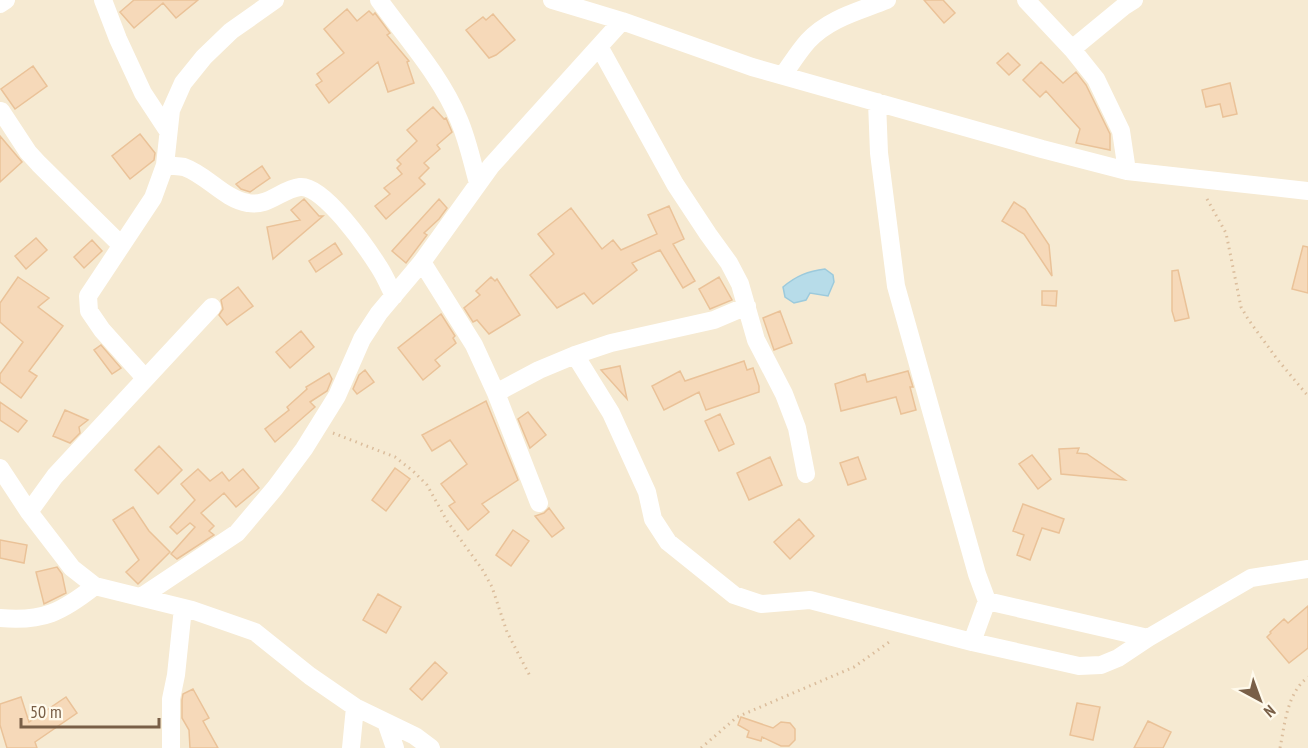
<svg xmlns="http://www.w3.org/2000/svg" width="1308" height="748" font-family="'PT Sans Narrow',sans-serif">
	<style>
		.residential { fill: #f6ead2 }
		.water { fill: #b7dce9; stroke: #9ccadc; stroke-width: 1.5 }
		.building { fill: #f6d9b9; stroke: #eac298; stroke-width: 1.5 }
		.lines { fill: none; stroke-linecap: round; stroke-linejoin: round }
		.path { stroke: #dbbd9c; stroke-width: 3; stroke-dasharray: 1.5 4.5; stroke-linecap: butt }
		.street { stroke: #fff; stroke-width: 18 }
	</style>
	<rect width="100%" height="100%" fill="#fef7e4"/>
	<path class="residential" d="M0,0H1308V748H0Z"/>
	<path class="water" d="M825,269L833,275L834,282L828,296L810,293L806,300L794,303L785,297L783,287C796,276 808,271 825,269Z"/>
	<path class="building" d="M134,0H198L176,18L163,3L134,28L120,12Z
		M924,0H943L955,13L944,23Z
		M347,9L357,21L369,11L373,15L375,13L390,33L387,35L409,61L407,62L414,83L388,92L378,62L329,103L316,85L322,81L317,74L344,53L324,29Z
		M493,14L515,40L496,55L489,58L466,30L483,17L486,20Z
		M1008,53L1020,65L1009,75L997,63Z
		M1041,62L1063,83L1076,72L1086,85L1110,134V150L1076,143L1080,129L1046,91L1040,97L1023,80Z
		M33,66L47,86L15,109L1,89Z
		M1230,83L1237,114L1223,117L1220,104L1206,107L1202,90Z
		M433,107L444,119L446,118L452,132L437,145L440,149L424,163L429,168L419,178L425,184L386,219L375,206L390,194L384,188L402,174L397,168L401,164L397,160L417,141L407,130Z
		M140,134L155,153L154,160L130,179L112,156Z
		M0,136L22,162L0,182Z
		M262,166L270,178L250,192L241,189L236,184Z
		M304,199L319,216H323L273,259L267,227L300,220L291,210Z
		M439,199L447,208L439,219L424,233L427,235L406,263L392,251Z
		M1014,202L1025,209L1049,245L1052,276L1024,234L1002,221Z
		M669,206L684,239L673,244L695,281L683,288L660,250L632,263L637,270L593,304L584,293L557,308L530,275L554,254L538,234L571,208L602,249L613,240L621,250L657,234L648,215Z
		M36,238L47,250L26,269L15,256Z
		M92,240L102,251L84,268L74,257Z
		M335,243L342,254L316,272L309,261Z
		M1303,246L1308,247V293L1292,289Z
		M1178,270L1189,318L1175,321L1172,311V271Z
		M18,277L49,298L38,307L63,326L29,371L37,376L21,398L0,382V374L23,342L0,322V303Z
		M491,277L495,281L497,279L520,315L489,334L477,320L473,322L464,308L480,295L476,291Z
		M719,277L732,300L710,309L699,289Z
		M238,287L253,306L227,325L219,315L223,309L221,300Z
		M1042,291H1057L1056,306L1042,305Z
		M780,311L792,343L774,350L763,318Z
		M441,314L455,336L453,338L456,343L435,360L440,366L423,380L398,348Z
		M301,331L314,347L290,368L276,352Z
		M101,345L121,368L112,374L94,350Z
		M744,361L747,370L753,368L759,386V392L706,410L699,392L664,410L652,386L680,371L685,381Z
		M620,366L627,399L601,370Z
		M365,370L374,382L357,394L353,389L359,375Z
		M908,371L913,387H910L916,410L901,414L896,397L841,411L835,384L865,374L867,382Z
		M329,373L332,379L327,391L310,402L315,407L275,442L265,429L289,410L287,407L307,389L306,387Z
		M486,401L518,480L482,504L489,512L468,530L449,506L455,502L441,484L467,464L450,440L432,451L422,435Z
		M0,402L27,421L18,432L0,420Z
		M65,410L88,420L79,427L80,433L70,443L53,436Z
		M528,412L546,435L530,448L518,419Z
		M720,414L734,444L719,451L705,421Z
		M159,446L182,470L158,494L135,470Z
		M1079,448L1077,453L1087,454L1125,480L1061,474L1059,449Z
		M1032,455L1051,479L1038,489L1019,464Z
		M770,457L782,485L749,500L737,473Z
		M858,457L866,479L848,485L840,463Z
		M395,468L410,479L386,511L372,500Z
		M198,469L210,481L222,472L229,481L243,469L259,488L236,507L224,493L201,513L214,526L209,531L214,535L177,559L171,554L195,527L190,523L177,534L170,527L195,500L181,484Z
		M1023,504L1064,519L1059,533L1042,528L1030,560L1017,555L1024,535L1013,531Z
		M133,507L149,531L170,552L138,584L126,572L139,560L113,520Z
		M549,508L564,528L552,537L535,516L544,513Z
		M799,519L814,536L790,559L774,542Z
		M513,530L529,541L511,566L496,555Z
		M0,540L27,545L24,563L0,558Z
		M57,567L62,574L66,593L44,604L36,572Z
		M378,594L401,607L386,633L363,620Z
		M1308,606V648L1289,663L1267,637L1271,633L1270,632L1284,619L1288,623Z
		M435,662L447,673L422,700L410,689Z
		M193,689L209,718L203,721L218,748H190L189,730L182,718V700L183,694Z
		M21,697L29,722L66,697L77,713L35,742L37,748H7L0,725V704Z
		M1077,703L1100,707L1093,740L1070,735Z
		M741,717L773,728L781,722L790,723L795,729V740L789,746H781L762,737L761,741L747,737L749,731L738,725Z
		M1148,721L1171,732L1163,748H1134Z"/>
	<g class="lines">
		<path class="path" d="M1207,199L1226,233L1241,307L1248,319L1277,359L1308,396
			M333,433L395,457L413,471L427,485L447,521L482,569L492,587L507,632L531,678
			M701,748L737,717L854,667L892,640
			M1280,748C1285,723 1287,693 1308,677"/>
		<path class="street" d="M103,0L118,39L143,93L168,131
			M379,0C407,39 441,76 459,120C468,141 472,162 478,183
			M552,0L622,21L752,67L1042,149L1127,171L1308,191
			M1026,0L1072,49L1096,79L1121,131L1127,171
			M0,4L6,0
			M600,48L675,184L708,234L729,263L740,284L756,340L784,394L797,428L806,474
			M1072,49L1123,7L1134,0
			M783,75C791,64 799,51 808,41C829,18 860,11 887,0
			M877,102L879,153L896,286L977,574L987,601L1148,638
			M1,111L28,152L39,164L121,245
			M165,165C171,166 178,166 184,167C207,175 224,199 248,203C268,207 282,189 300,187C323,184 367,248 379,267C385,276 389,286 394,296
			M422,262L474,345L496,393L539,503
			M575,355L611,413L647,492L653,519L668,542L734,595L761,604L810,600L972,642L1079,666L1101,665L1118,658L1148,638L1251,578L1308,569
			M145,378L102,330L89,311L88,296L153,198L165,165L171,110L183,83L204,57L231,31L275,0
			M496,393L539,370L575,355L611,343L714,320L747,306
			M0,468L29,512L72,568L95,586L192,610L255,632L310,676L355,707L415,736L431,748
			M29,512L55,476L212,307
			M141,597L237,533L275,488L304,449L337,396L362,339L379,313L422,262L491,166L622,21
			M0,618C43,622 62,612 95,586
			M972,642L987,601
			M386,722L395,748
			M171,748V699L176,675L183,608
			M351,748L355,707"/>
	</g>
	<g transform="translate(1260 700) rotate(139)" stroke="#fffaec" stroke-width="4.5" paint-order="stroke">
	<path d="M0-4.5L10 22L0 15L-10 22Z" fill="#795f47"/>
	<text y="-9" font-size="16" font-weight="bold" text-anchor="middle" fill="#795f47">N</text>
	</g>
	<path d="M21 718v9h138v-9" fill="none" stroke="#795f47" stroke-width="3"/>
	<text x="30" y="718" font-size="18" fill="#795f47" stroke="#fffaec" stroke-width="4.5" paint-order="stroke">50 m</text>
</svg>
